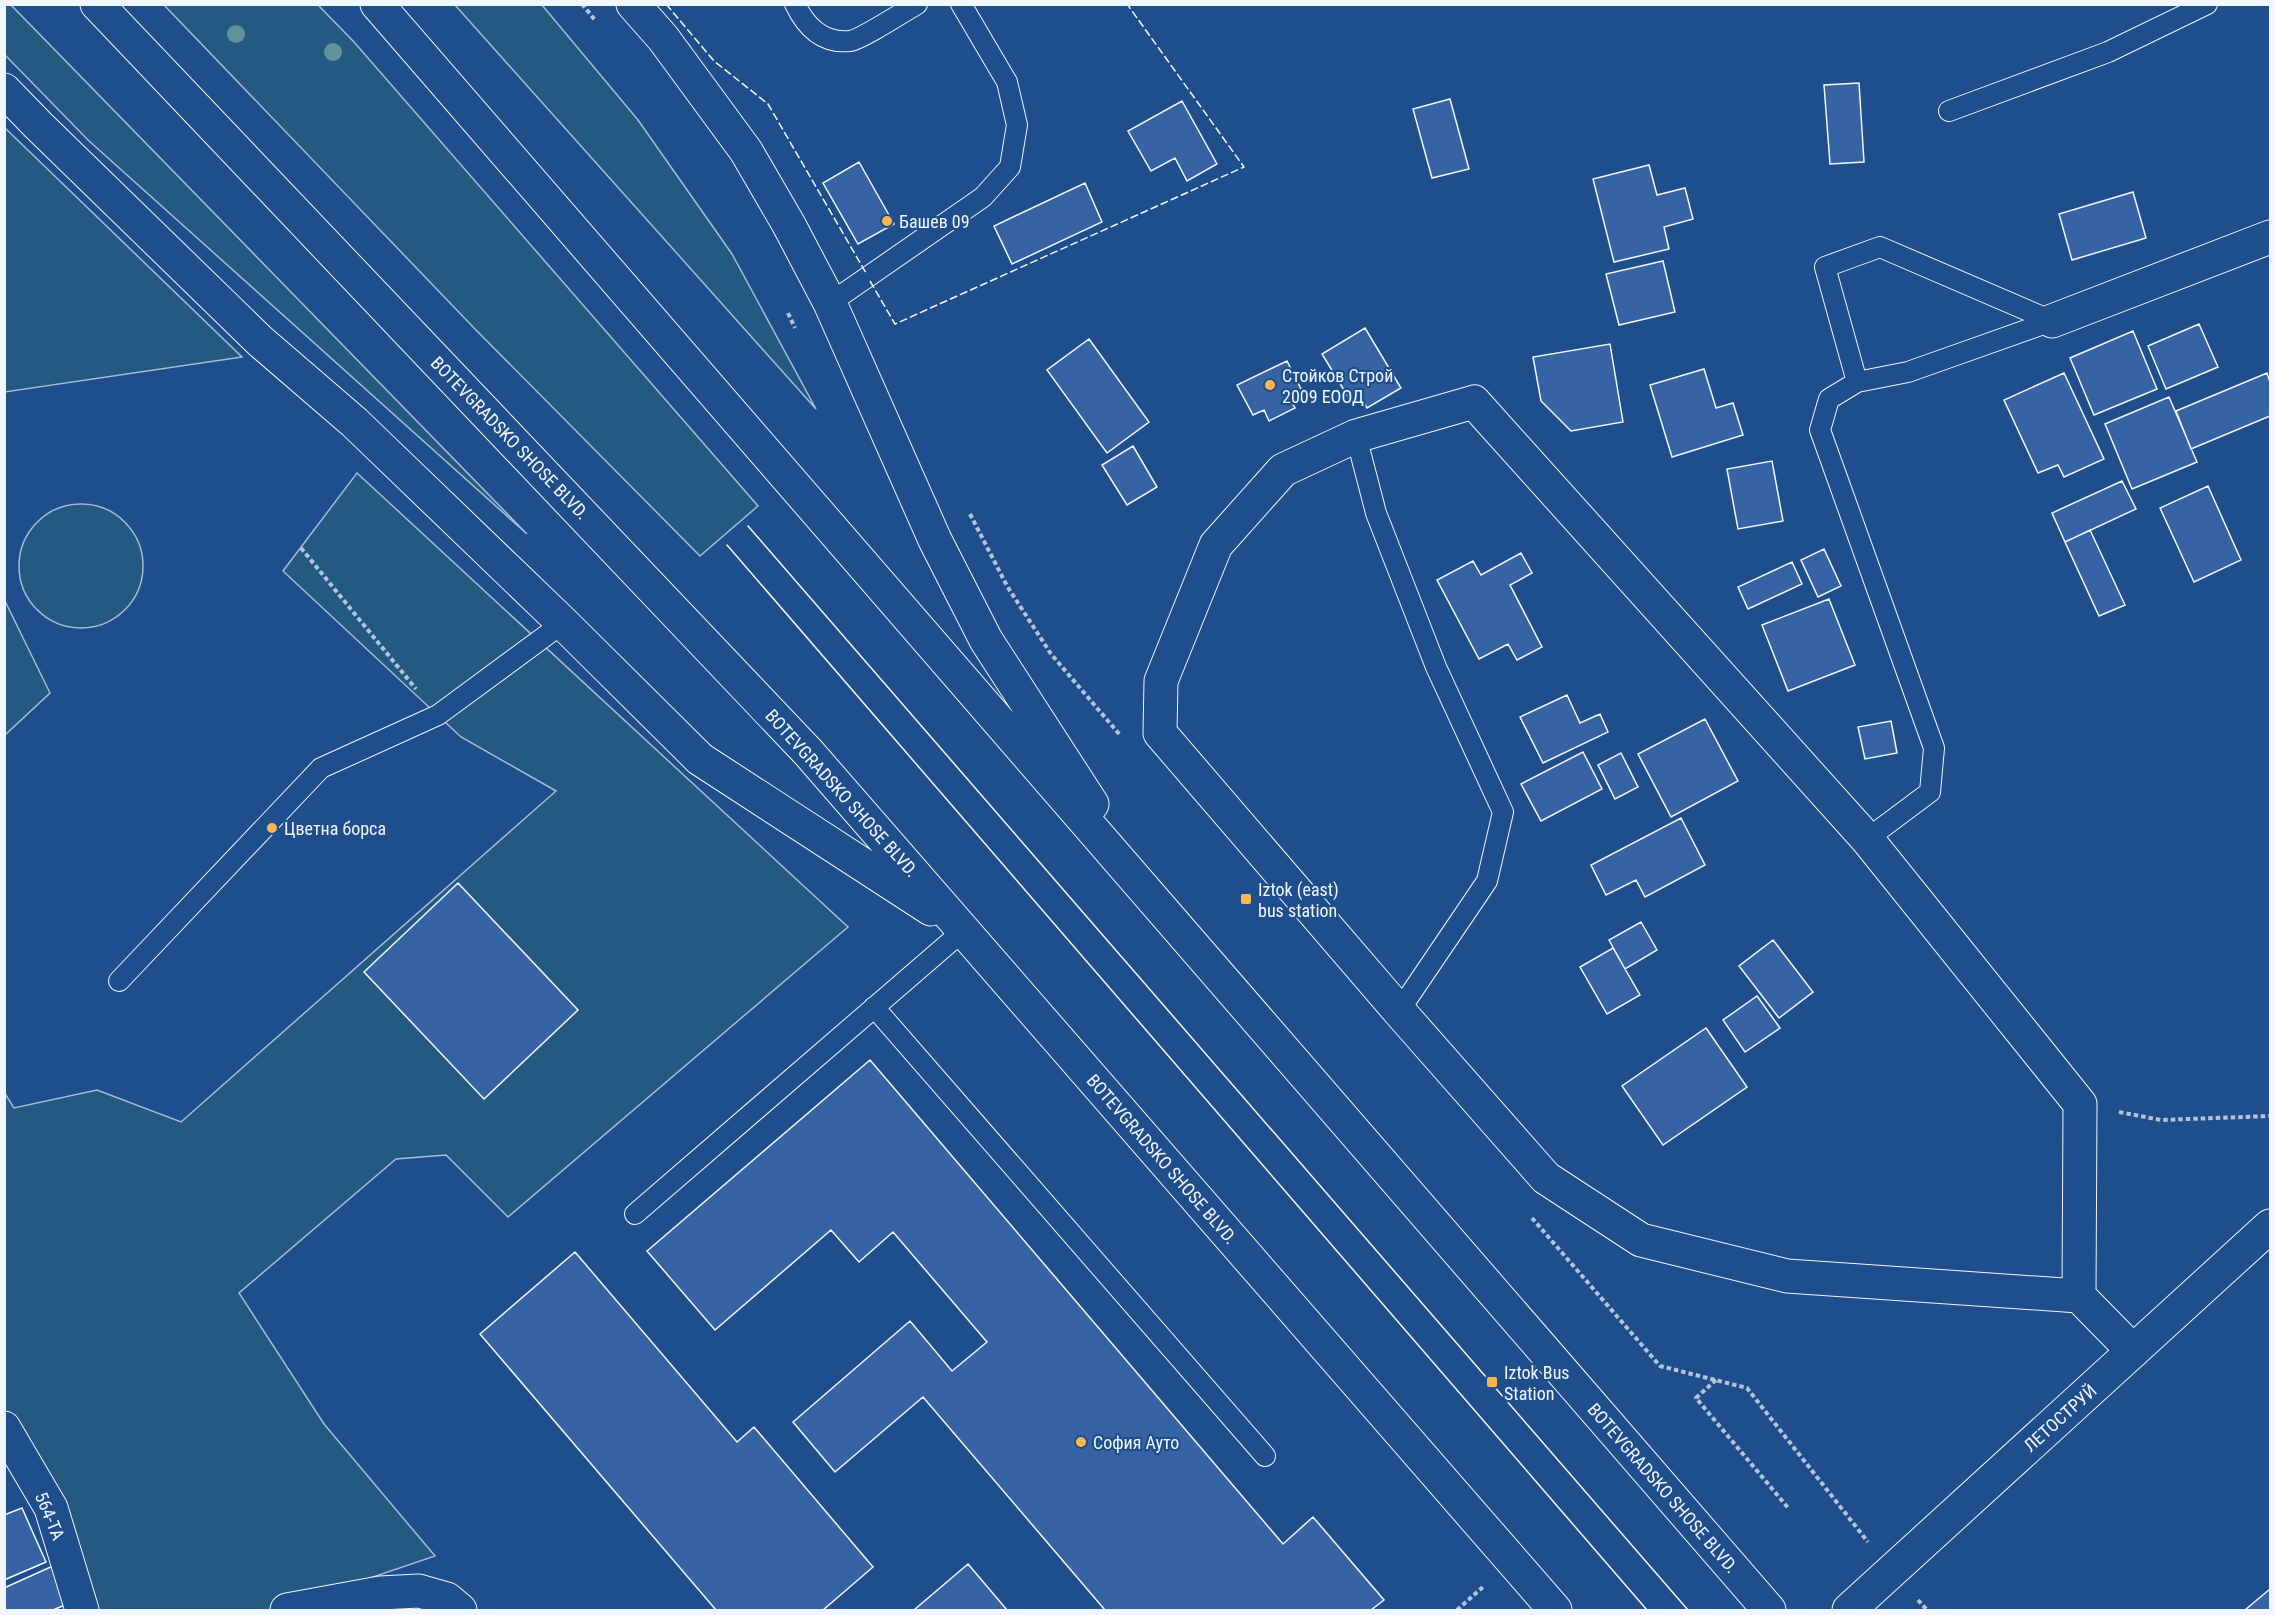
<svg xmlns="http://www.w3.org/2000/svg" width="2275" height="1615" font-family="'Roboto Condensed',sans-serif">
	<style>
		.green { fill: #245a82; stroke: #a8bbd7; stroke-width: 1.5 }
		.building { fill: #3563a3; stroke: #f2f6ff; stroke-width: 1.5 }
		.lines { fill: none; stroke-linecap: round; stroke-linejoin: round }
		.service-casing { stroke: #f2f6ff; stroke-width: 22 }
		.minor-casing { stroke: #f2f6ff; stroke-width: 35 }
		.tertiary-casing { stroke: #f2f6ff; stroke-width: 35 }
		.primary-casing { stroke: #f2f6ff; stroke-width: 35 }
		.path { stroke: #b3c4dc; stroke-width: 4; stroke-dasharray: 4.5 3; stroke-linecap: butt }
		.service { stroke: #1f4e8c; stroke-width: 20 }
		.minor { stroke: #1f4e8c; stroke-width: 33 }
		.tertiary { stroke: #1f4e8c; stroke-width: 33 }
		.primary { stroke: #1f4e8c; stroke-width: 33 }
		.tram { stroke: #f2f6ff; stroke-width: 1.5 }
		.fence { stroke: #f2f6ff; stroke-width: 1.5; stroke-dasharray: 8 3; stroke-linecap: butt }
		.tree { fill: #61919a }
		.poi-dot { fill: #ffb74d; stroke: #1f4e8c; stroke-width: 2 }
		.labels { text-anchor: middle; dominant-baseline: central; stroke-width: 4.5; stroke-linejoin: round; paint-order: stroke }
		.poi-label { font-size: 18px; fill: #f2f6ff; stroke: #1f4e8c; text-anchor: start }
		.street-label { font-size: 18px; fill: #f2f6ff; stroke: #1f4e8c }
	</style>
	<rect width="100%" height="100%" fill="#1f4e8c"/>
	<path class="green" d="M4,5H11L527,534L88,140L5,55Z
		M164,5H318L354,42L758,506L700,556L475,329Z
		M455,5H542L638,120L732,254L816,409Z
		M4,128H5L242,357L5,392Z
		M357,473L848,927L508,1217L446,1155L396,1159L239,1293L324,1424L435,1556L276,1610H82L5,1428L4,1092L14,1108L97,1090L181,1122L556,791L461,737L283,571Z
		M19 566a62 62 0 1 1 124 0a62 62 0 1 1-124 0Z
		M4,599L50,693L5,735H4Z"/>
	<path class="building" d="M1859,83L1864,162L1830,164L1824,85Z
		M1450,99L1469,169L1432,178L1413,109Z
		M1182,101L1217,164L1187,181L1175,158L1151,171L1128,131Z
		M859,162L894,224L858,244L823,183Z
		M1649,165L1657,195L1685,188L1693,219L1664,227L1669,249L1614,262L1593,179Z
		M1085,183L1102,222L1012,264L994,226Z
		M2133,192L2146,238L2072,260L2059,214Z
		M1663,261L1675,312L1619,325L1606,274Z
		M2199,324L2218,367L2166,389L2148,346Z
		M1365,328L1401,388L1367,408L1359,395L1350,400L1322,354Z
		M2133,331L2157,389L2094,415L2070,358Z
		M1089,339L1149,422L1107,453L1047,370Z
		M1610,344L1623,422L1571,431L1541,401L1533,357Z
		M1287,361L1302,391L1289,397L1295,408L1269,421L1264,410L1253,415L1237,385Z
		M1704,369L1716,408L1733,403L1743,435L1672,457L1650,385Z
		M2064,373L2104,459L2064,477L2058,465L2038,473L2004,400Z
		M2267,373L2270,382V416L2191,449L2176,411Z
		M2169,397L2197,462L2132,489L2105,424Z
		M1133,446L1157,487L1127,505L1102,465Z
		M1772,461L1783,521L1738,529L1727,469Z
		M2122,481L2136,509L2065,542L2052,513Z
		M2208,486L2241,560L2194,582L2160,508Z
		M2090,530L2125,605L2099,616L2065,542Z
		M1824,549L1841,586L1818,597L1801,560Z
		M1521,553L1532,573L1510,585L1542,647L1517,660L1508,644L1479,659L1437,580L1473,561L1481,575Z
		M1792,562L1802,584L1748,609L1738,587Z
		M1829,599L1855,665L1788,691L1762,625Z
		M1567,695L1580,723L1600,714L1608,732L1543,763L1520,717Z
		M1705,719L1738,781L1671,817L1638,754Z
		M1891,721L1897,753L1865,759L1858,727Z
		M1583,752L1602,789L1541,821L1521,784Z
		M1621,753L1638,787L1615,799L1598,765Z
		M1681,818L1705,865L1645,897L1636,880L1606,895L1591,865Z
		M458,883L578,1010L484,1099L364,972Z
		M1641,922L1657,950L1625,969L1609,940Z
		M1773,940L1813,992L1779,1018L1739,966Z
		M1613,948L1640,995L1607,1014L1580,967Z
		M1757,996L1780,1028L1745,1052L1723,1020Z
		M1706,1028L1747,1087L1663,1145L1622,1086Z
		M870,1060L1283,1544L1313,1517L1384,1600L1371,1610H1105L923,1397L835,1472L793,1422L910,1321L952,1371L987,1342L893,1232L859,1262L831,1230L715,1330L647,1251Z
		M575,1252L737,1442L754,1427L873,1567L823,1610H716L480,1334Z
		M22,1508L46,1562L4,1580V1515Z
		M968,1564L1007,1610H914Z
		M55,1565L72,1602L53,1610H4V1588Z
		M2270,1589V1610H2245Z"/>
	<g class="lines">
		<defs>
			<path id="service" d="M795,4C806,27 823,44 850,41C860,40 905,11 917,4
				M1949,111L2108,52L2207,4
				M830,303L983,197L1010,167L1017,125L1007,82L961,4
				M1857,382L1825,267L1880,247L2052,321
				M1356,436L1376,513L1436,667L1503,812L1487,881L1399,1011
				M1867,839L1930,792L1934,748L1820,430L1829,399L1857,382L1908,372L2052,321
				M119,981L321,768L438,715L563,623
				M874,1007L1265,1456
				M635,1214L964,930"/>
			<path id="minor" d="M2052,321L2270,237
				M2079,1296L1787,1276L1641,1240L1546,1178L1399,1011L1160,733L1161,681L1216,545L1283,470L1356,436L1474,402L1867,839L2080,1104L2079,1296L2133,1351
				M4,1428L51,1508L82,1610
				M287,1610L380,1593L419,1591L447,1599L460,1610"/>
			<path id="tertiary" d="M1849,1610L2270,1226"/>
			<path id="primary" d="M97,4L808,752L1555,1610
				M377,4C842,539 1305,1075 1769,1610
				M633,4L663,38L746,151L789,225L830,303L935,540L986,640L1092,804
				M4,90L38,125L260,341L354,422L563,623L700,759L931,909"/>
		</defs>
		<use href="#service" class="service-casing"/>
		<use href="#minor" class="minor-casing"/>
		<use href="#tertiary" class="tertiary-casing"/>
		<use href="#primary" class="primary-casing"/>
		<path class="path" d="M582,4L595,20
			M788,313L795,328
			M970,514L1007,586L1051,654L1120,735
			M301,548L416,689
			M2119,1112L2161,1120L2270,1116
			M1532,1218L1660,1366L1747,1388L1868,1542
			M1716,1380L1696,1398L1789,1509
			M1918,1600L1927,1610
			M1457,1610L1483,1587"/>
		<use href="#service" class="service"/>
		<use href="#minor" class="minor"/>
		<use href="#tertiary" class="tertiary"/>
		<use href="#primary" class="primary"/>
		<path class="tram" d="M748,526L1688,1610
			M727,545L1647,1610"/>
		<path class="fence" d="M666,4L714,61L768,104L866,273
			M870,281L895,324L1244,167L1127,4"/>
	</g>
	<g class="tree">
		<circle cx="236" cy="34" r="9"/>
		<circle cx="333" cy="52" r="9"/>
	</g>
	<g class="poi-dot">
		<circle cx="887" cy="221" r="6"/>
		<circle cx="1270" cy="385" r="6"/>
		<circle cx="272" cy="828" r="6"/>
		<rect x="1240" y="893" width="12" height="12" rx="3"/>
		<rect x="1486" y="1376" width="12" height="12" rx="3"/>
		<circle cx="1081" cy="1442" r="6"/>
	</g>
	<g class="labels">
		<g class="poi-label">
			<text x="899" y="221">Башев 09</text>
			<text x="1282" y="375">Стойков Строй<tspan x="1282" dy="21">2009 ЕООД</tspan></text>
			<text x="284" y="828">Цветна борса</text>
			<text x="1258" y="889">Iztok (east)<tspan x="1258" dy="21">bus station</tspan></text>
			<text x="1504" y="1372">Iztok Bus<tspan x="1504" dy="21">Station</tspan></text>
			<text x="1093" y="1442">София Ауто</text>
		</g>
		<g class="street-label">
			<text transform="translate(510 438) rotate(46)">BOTEVGRADSKO SHOSE BLVD.</text>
			<text transform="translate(842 793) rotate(48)">BOTEVGRADSKO SHOSE BLVD.</text>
			<text transform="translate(1162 1159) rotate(49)">BOTEVGRADSKO SHOSE BLVD.</text>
			<text transform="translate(2060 1418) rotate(-42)">ЛЕТОСТРУЙ</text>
			<text transform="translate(1663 1488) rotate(49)">BOTEVGRADSKO SHOSE BLVD.</text>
			<text transform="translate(50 1516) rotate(68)">564-ТА</text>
		</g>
	</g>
	<rect width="2275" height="1615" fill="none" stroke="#f2f6ff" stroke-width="12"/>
</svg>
